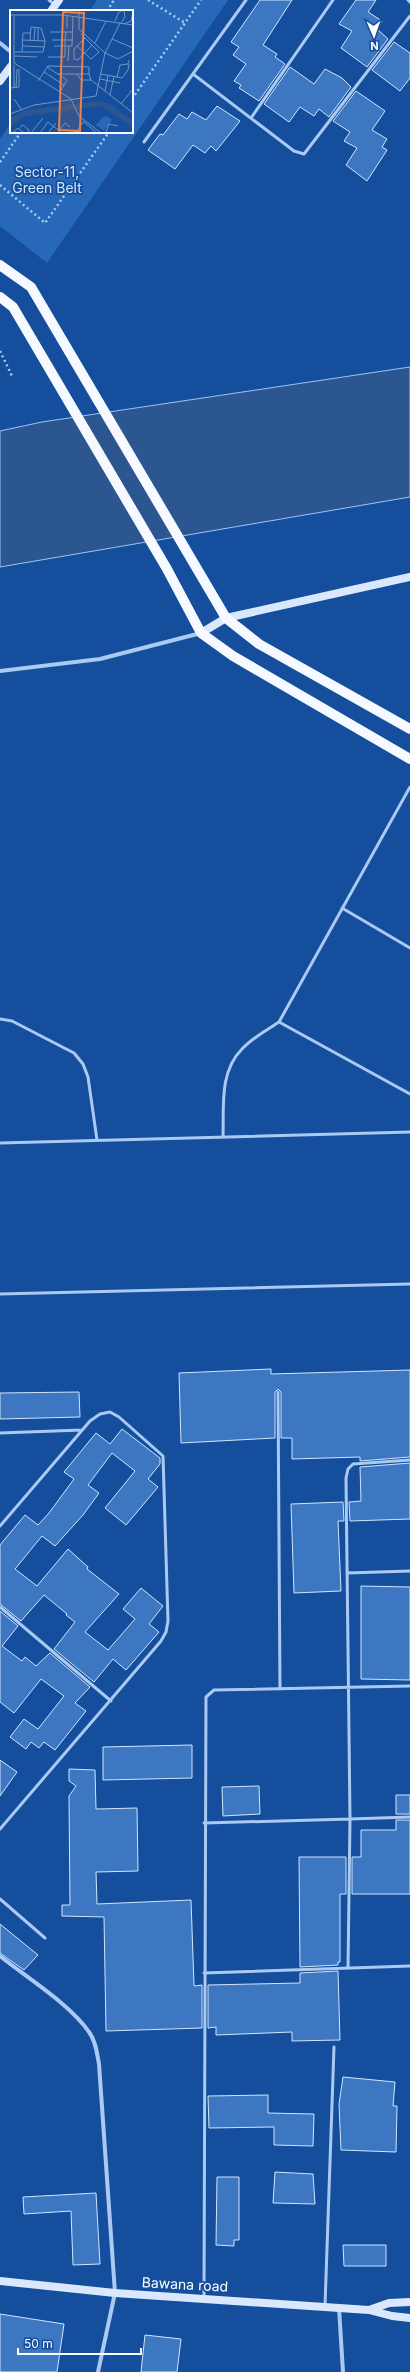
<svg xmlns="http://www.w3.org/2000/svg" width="410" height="2372" font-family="Inter,sans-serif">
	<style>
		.green { fill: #2768b9 }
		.water { fill: #2b568f; stroke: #9cc5f6 }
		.building { fill: #3d77c2; stroke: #d2e5fd }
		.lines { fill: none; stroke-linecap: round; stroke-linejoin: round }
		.path { stroke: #aacaf3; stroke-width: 2.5; stroke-dasharray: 2 3; stroke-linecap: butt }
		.lane { stroke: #aacaf3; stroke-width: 3 }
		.street { stroke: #aacaf3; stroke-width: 4 }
		.secondary { stroke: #d9e8fd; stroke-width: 8 }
		.primary { stroke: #f6f9ff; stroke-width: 10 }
		.labels { text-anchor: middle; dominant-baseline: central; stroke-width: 3.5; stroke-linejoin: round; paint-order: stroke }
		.park-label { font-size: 14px; fill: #d2e5fd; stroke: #144e9c }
		.street-label { font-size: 14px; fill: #fff; stroke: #144e9c }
		.inset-road { fill: none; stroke: #7295c4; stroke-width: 1 }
		.view { fill: #ee8249; fill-opacity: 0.15; stroke: #ee8249; stroke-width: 2 }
		.inset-edge { fill: none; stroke: #fff; stroke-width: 2 }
	</style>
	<rect width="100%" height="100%" fill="#144e9c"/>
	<path class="green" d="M97,0H228L47,263L0,226V139L11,123V132H132V11H89Z"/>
	<path class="water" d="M410,367V497L0,567V431L42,422Z"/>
	<path class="building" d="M260,0H292L263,45L277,54L275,57L285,64L259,101L239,88L241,85L234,81L246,64L233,55L239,47L231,42Z
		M356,0H376L368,12L382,21L377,29L388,39L367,67L341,48L352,31L339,24Z
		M394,42L410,53V78L400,91L372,70Z
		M290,67L314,84L325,69L342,78L351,87L329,117L319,109L314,116L300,107L289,122L264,104Z
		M356,91L385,111L372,130L387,139L382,147L387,150L367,181L346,165L357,148L344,141L350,132L333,121Z
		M217,106L240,121L216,151L211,146L205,153L193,145L175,169L148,150L160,134L163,135L179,114L187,119L192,112L206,120Z
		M271,1369V1374L410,1370V1457L360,1461V1457L292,1459V1438H281V1392L278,1389L275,1392V1438L181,1443L179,1373Z
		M79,1392L80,1417L0,1419V1393Z
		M122,1429L160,1458V1464L148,1479L158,1487L126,1525L105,1508L135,1471L112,1453L88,1485L99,1493L83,1515L55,1546L42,1536L15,1569L37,1586L68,1549L88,1567L87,1569L119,1594L85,1632L108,1650L135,1619L123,1609L141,1588L163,1606L149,1624L159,1632L126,1670L113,1659L94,1682L54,1649L75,1622L66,1615L67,1614L44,1595L21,1621L0,1604V1545L25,1515L38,1525L49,1513L74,1479L64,1472L96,1433L110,1444Z
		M410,1463V1519L350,1521L349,1502L361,1501L360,1467Z
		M343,1502L344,1521H338L341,1591L294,1593L291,1504Z
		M361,1586L410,1587V1680L361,1679Z
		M0,1611L18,1626L2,1646L22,1661L25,1657L36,1666L50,1653L90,1687L75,1703L86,1711L55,1750L44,1742L39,1748L31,1742L26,1749L10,1737L24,1719L38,1729L64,1696L41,1679L14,1713L0,1702Z
		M192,1745V1778L103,1780V1747Z
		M0,1760L17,1772L0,1796Z
		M69,1769L95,1770L96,1809L137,1808L138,1871L96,1872L97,1904L191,1900L194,1986L202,1985V2028L106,2031L104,1917L62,1916V1905H70L69,1796L76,1786L69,1781Z
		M259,1786L260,1814L223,1816L222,1787Z
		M396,1795H410V1814H396Z
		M396,1820H410V1894H352V1857H361V1830H396Z
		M299,1857H346V1894H340V1962H338V1965L300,1967Z
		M0,1924L38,1955L24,1970L0,1953Z
		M338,1971L340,2040L292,2041V2032L216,2035V2027L208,2028V1985L300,1983V1973Z
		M343,2077L395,2082L393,2106H397L396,2152L341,2150L339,2104Z
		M268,2095V2113L314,2114L313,2146L274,2145V2127L209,2128L208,2096Z
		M275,2172L313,2174L315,2204L273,2203Z
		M217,2177H239V2240H234V2246L216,2245Z
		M96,2193L100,2264L73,2265L71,2211L24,2214L23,2197Z
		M343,2245H386V2266H344Z
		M0,2314L64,2324L57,2372H0Z
		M145,2335L181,2339L177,2372H141Z"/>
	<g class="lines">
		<path class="path" d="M148,0L185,23
			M107,11L114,0
			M132,99L201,0
			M0,162L21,132
			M0,185L45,223L109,132
			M0,351L12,376"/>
		<path class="lane" d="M49,0L54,4
			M408,0L410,2
			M193,74L294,151L304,154L410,16
			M251,118L333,0
			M144,142L246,0
			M410,787L279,1022L410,1094
			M342,908L410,948
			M0,1019L12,1021L74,1053L83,1064L88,1077L97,1140
			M223,1137C224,1107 219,1072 242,1049C252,1038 267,1030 279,1022
			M0,1143L410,1132
			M0,1294L410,1284
			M278,1392L280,1689
			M0,1433L82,1430
			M0,1526L90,1421L100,1414L110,1412L119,1417L163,1456L168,1621L166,1632L161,1641L0,1829
			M347,1573L410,1571
			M0,1607L111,1701
			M204,1823L350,1819L346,1478L348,1469L353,1464L410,1460
			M0,1899L45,1938
			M348,1968L350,1819L410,1817
			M204,1973L410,1966
			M204,2298L206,1697L214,1690L410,1686
			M325,2306L334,2047"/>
		<path class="street" d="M0,43L11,52
			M0,671L100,659L201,633
			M0,1956C26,1977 71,2005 89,2032C96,2041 97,2054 99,2064L115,2293L98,2372
			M339,2308L343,2372"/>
		<path class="secondary" d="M51,11L59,0
			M0,81L11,66
			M201,633L226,618L410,577
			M0,2281L115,2293L369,2310L392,2316L410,2318
			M369,2310L389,2303L410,2302"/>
		<path class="primary" d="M0,265L31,287L226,618L259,644L410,729
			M0,297L13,307L167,569L201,633L233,656L410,759"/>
	</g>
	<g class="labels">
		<g class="park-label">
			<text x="47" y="171">Sector-11,<tspan x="47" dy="16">Green Belt</tspan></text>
		</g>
		<g class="street-label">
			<text transform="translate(185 2284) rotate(3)">Bawana road</text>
		</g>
	</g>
	<g transform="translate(10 10)">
		<rect width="123" height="123" fill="#144e9c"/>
		<path d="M97,106L102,110L94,121L86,115L93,107Z" fill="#2768b9"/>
		<path d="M89,91L100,94L123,111V118L92,96L16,106L0,116V108L16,100Z" fill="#2b568f"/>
		<path class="inset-road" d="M69,0V19L95,43L108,49L123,41M0,5H53L123,15M4,5V53L61,89L69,106L91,123M105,11L109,2L114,0M111,13L115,7L114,0M114,14L121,11L123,3M57,18V5M40,22H63M75,28L64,39V49L68,50L82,35M102,29L123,38M13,30L35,31M24,30L25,18M42,30H55L56,22M28,31V18M85,33L96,11M13,36L35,37M44,36H62L63,6M67,36L81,49L89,42L71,24M4,42H33L35,31L31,18L21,17L20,30M12,42L13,23H20M4,46L27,47M38,47H55V30H63M58,51L59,36M37,57L57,70L50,82M34,62L54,75M67,64L71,70H81M79,64L81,70L123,103M91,64L112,68L118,60L119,54M107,67L110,55L118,54L119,50M90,69L110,73M28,71L38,56L79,57V64H48M0,78L9,77V59M4,78V55M6,78L7,59M95,81L98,65M100,85L104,66M4,89L11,99M111,94L123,79M0,104L24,95L86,86L95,43L110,13M74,112L87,123M10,117L13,115L19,120L18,123M96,122L99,114L108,116M2,123L8,118L14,123M21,123L33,108M30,123L38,112L52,123M38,123L46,113M47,123L55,113L60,117M65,123L74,111"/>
		<path class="view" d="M53,2L74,3L70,121L49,120Z"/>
		<rect width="123" height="123" class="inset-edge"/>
	</g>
	<g transform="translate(374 36) rotate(178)" stroke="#144e9c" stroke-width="3" paint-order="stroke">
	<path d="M0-3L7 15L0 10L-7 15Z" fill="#ffffff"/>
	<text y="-6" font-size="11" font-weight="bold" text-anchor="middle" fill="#ffffff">N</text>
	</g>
	<path d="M18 2348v6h123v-6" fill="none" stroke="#ffffff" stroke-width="2"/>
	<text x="24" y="2348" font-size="12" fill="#ffffff" stroke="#144e9c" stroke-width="3" paint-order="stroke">50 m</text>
</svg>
